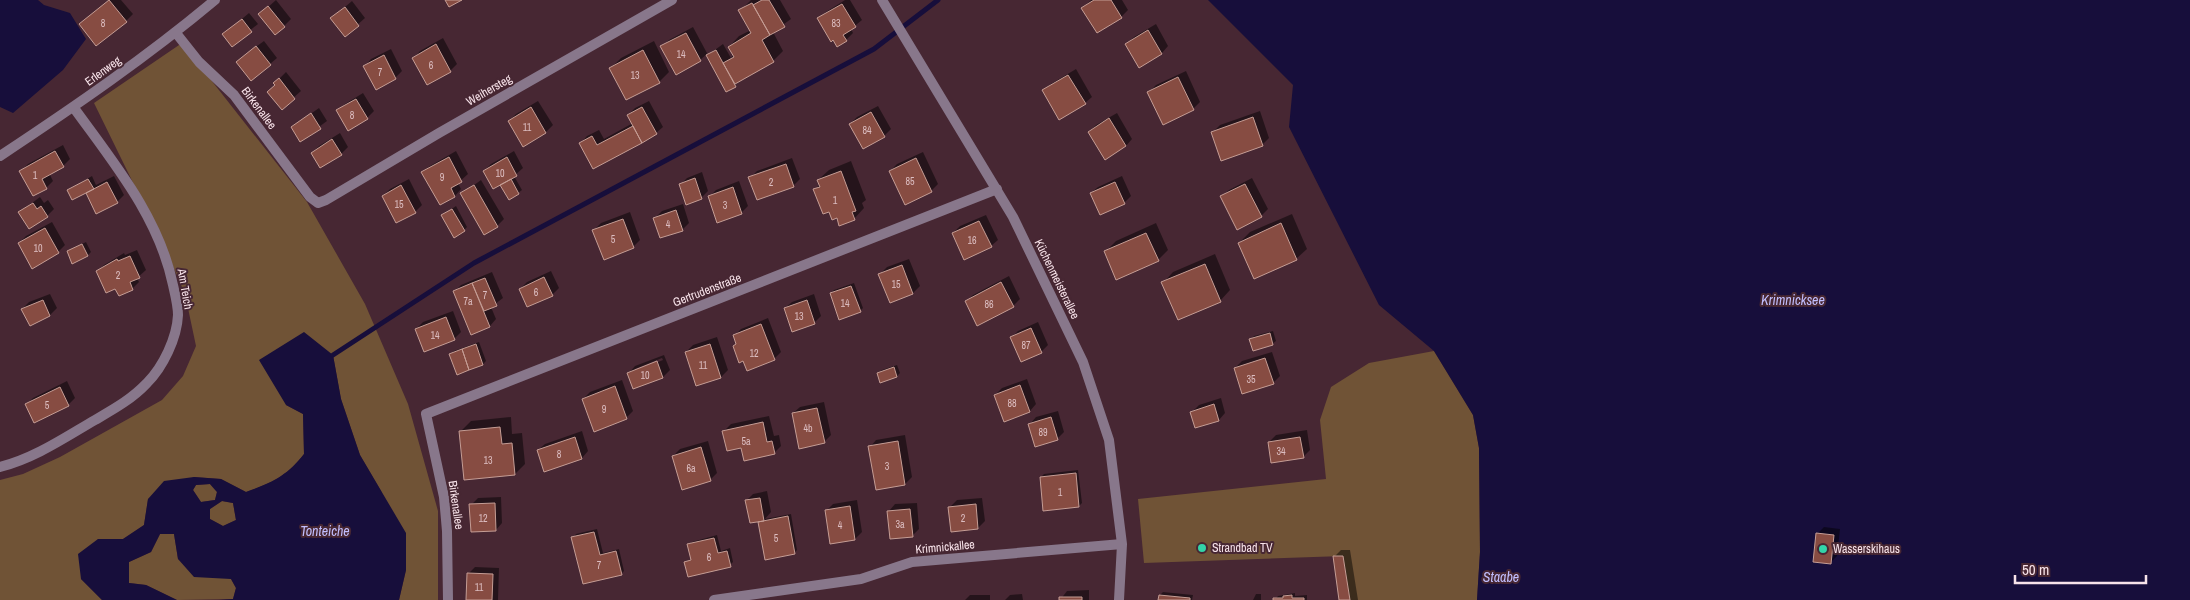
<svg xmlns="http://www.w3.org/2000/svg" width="2190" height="600" font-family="'Archivo Narrow',sans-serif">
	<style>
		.green { fill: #705336 }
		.water { fill: #170e3b; fill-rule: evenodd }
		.shadow { fill: #0007; fill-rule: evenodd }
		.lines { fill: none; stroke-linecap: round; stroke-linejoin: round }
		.stream { stroke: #170e3b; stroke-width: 5 }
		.building { fill: #874c42; stroke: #c59d95 }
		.street { stroke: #88778b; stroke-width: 10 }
		.poi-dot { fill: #33d4a8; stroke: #472733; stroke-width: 2 }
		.labels { text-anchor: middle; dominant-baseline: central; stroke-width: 4; stroke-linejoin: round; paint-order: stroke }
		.number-label { font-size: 10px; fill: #dcbdc0 }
		.street-label { font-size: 12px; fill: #f8e3ea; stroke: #472733 }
		.poi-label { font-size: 12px; fill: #f8e3ea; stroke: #472733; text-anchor: start }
		.water-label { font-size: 14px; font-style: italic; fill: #c1befe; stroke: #472733 }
	</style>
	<rect width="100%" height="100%" fill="#472733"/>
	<path class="green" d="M182,43L307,202L365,304L408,404L438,511V600H399L406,570L381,491L360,455L341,399L333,355L286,405L303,414L304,454C286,477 272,483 246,492L221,479L194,477L148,499L144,525L123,539H98L81,579L102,600H0V480L23,474L60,457L162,400L183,376L196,346L185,294L166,250L94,103Z
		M1434,351L1473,415L1479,448L1480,552L1477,600H1350L1343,556L1144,563L1138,499L1326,479L1320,420L1331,387L1369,363Z
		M210,484L217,492L215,500L201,502L193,490L196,485Z
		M222,501L233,503L236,520L223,526L210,519V509Z
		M160,534H174L178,559L231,579L236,588L233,599L177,600L146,585L129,583V562L151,552Z"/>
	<path class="water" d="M0,0H38L44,5L70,13L86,39L63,70L13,113L0,107Z
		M1208,0H2190V600H1477L1480,552L1479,448L1473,415L1434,351L1379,305L1289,127L1293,85Z
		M304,332L333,355L341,399L360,455L406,533V570L399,600H219L233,599L236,588L231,579L194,577L178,559L174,534H160L151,552L129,562V583L146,585L177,600H102L81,579L78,554L98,539H123L144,525L148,499L164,481L194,477L221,479L246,492C271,483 287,476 304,454L303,414L286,405L259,360ZM210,484L217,492L215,500L201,502L193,490L196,485ZM222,501L233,503L236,520L223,526L210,519V509Z"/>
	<path class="shadow" d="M109,0H121L133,14L126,21L81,24Z
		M276,0L291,19L284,26L267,8Z
		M751,0H780L791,19L773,32L783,51L773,61L742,79L727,91L707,54L700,60L662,47L669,40L693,27L708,55L723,44L731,58L734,54L729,47L739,36L751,30L740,11Z
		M845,0H850L862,20L851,29L853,33L846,40L819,18L826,12Z
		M1091,0H1122L1128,10L1121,17L1083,8Z
		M352,1L365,18L345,36L332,18Z
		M249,13L258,24L232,45L224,34Z
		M1156,24L1168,46L1162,53L1140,66L1127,44L1134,37Z
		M443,38L457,64L450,71L414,58L420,51Z
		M264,41L277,58L270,64L245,55Z
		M654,41L669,72L659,82L611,68L621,58Z
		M391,49L402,71L395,78L376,88L365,66L371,59Z
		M1076,69L1092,97L1085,103L1044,90L1051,84Z
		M1186,71L1200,102L1193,109L1149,92L1156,85Z
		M286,72L301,91L282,108L275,83Z
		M363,93L374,111L367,118L338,111L345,104Z
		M538,101L553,125L546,132L524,145L509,121L516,114Z
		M649,101L663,127L656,133L593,167L581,143L587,136L599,130L604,139L633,123L628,115L635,108Z
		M878,106L891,129L884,136L850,124L857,117Z
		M319,108L327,121L301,140L292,127Z
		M1260,111L1269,138L1262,145L1213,132L1220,125Z
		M1117,113L1132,139L1126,146L1089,132L1096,125Z
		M340,133L348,147L341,154L312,153L319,146Z
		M63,145L70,159L63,166L49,173L53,181L46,188L34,195L21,171L28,164Z
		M456,151L468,174L458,183L461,189L455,196L441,204L423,172L430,166Z
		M514,151L523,168L514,176L522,190L518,193L484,171L491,164Z
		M923,152L938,184L931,191L890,171L897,164Z
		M792,158L800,179L793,186L750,178L757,171Z
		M851,161L866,200L862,203L864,208L854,219L837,217L815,190L820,184L818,180L829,170Z
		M702,172L708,191L701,198L680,185L687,178Z
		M92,176L96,185L114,176L124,195L117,202L86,192L68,190Z
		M1122,176L1131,196L1124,203L1091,193L1098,187Z
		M1252,178L1268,209L1261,216L1222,196L1229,190Z
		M409,179L422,205L415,212L383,196L390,189Z
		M481,180L504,219L497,226L462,194Z
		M739,181L748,206L741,213L709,197L716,190Z
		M40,197L44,203L48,200L54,209L47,216L20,212Z
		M683,204L689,223L682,230L655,218L662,211Z
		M456,206L467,227L464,230L443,215Z
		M630,212L640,240L633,247L594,230L601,223Z
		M1292,214L1307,249L1296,259L1239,243L1250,232Z
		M986,215L998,240L991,246L953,233L960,226Z
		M52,222L65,245L58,252L19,243L26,236Z
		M1156,223L1168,250L1158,260L1105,252L1116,241Z
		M86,242L91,252L88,255L68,251Z
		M137,250L146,270L137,278L139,282L132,289L97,272L104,265L124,253L125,255Z
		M1215,254L1230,290L1220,301L1163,283L1173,272Z
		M909,259L920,286L913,293L890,301L880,274L887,267Z
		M551,271L559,288L552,295L520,289L527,282Z
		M492,272L503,298L491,307L496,319L490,326L472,333L454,292L461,285Z
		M1009,276L1020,299L1013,306L978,324L966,302L973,295Z
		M854,283L863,308L860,311L831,293L834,290Z
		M50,294L57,308L50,315L30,324L22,309L29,302Z
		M814,294L821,316L814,323L785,308L792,302Z
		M453,311L461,332L454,339L416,329L423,322Z
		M768,318L781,352L774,359L737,343L735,335L741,329Z
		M1038,322L1048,345L1041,352L1011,338L1018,331Z
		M1273,331L1276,341L1272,344L1251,339L1254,336Z
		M717,337L728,370L721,377L697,385L686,352L693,345Z
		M479,342L486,361L483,364L458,373L451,354L454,351Z
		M1272,352L1280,376L1273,383L1235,368L1242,361Z
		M664,355L670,370L663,377L634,388L629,373L635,366ZM662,358L663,360L635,371V369Z
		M897,365L900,373L897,376L881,381L878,373L882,370Z
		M1027,379L1036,404L1030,411L995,395L1002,388Z
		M622,380L633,411L626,418L583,399L590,392Z
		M67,381L75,398L68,405H26L33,398Z
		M1221,398L1225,413L1219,420L1192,412L1199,405Z
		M824,402L831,435L824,442L793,413L800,407Z
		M1058,411L1064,432L1057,439L1030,424L1036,417Z
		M769,416L774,436L779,435L781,446L774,453L742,446L724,431L731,424Z
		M511,417L512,434L522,433L525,464L515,474L460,432L471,421Z
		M1307,430L1310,450L1303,457L1269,442L1276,435Z
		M582,431L588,451L582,458L538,450L545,444Z
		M905,435L912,477L905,484L870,447L876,440Z
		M708,441L717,473L710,480L673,456L680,449Z
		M1078,470L1082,503L1079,506L1041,477L1044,474Z
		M767,491L771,512L765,519L791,514L797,550L794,553L766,558L759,520L746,501L753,494Z
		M501,497L502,523L496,530L471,505L478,498Z
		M982,498L985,521L978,528L950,507L957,500Z
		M857,500L862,532L855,539L826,511L833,504Z
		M917,503L919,529L912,536L889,511L895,504Z
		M1824,527L1840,529L1837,556L1830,563L1817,534Z
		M597,529L603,553L619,549L624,571L621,574L573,538L576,534Z
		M717,535L721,551L730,548L733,562L730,565L686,562L692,558L688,545L692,542Z
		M1341,550H1350L1358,600H1341L1334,557Z
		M475,567L499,568L498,600H468V574Z
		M1089,590V600H1060L1067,591Z
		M1163,592L1193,595L1192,600H1159L1160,595Z
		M1295,593V596L1307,595V600H1275L1278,596Z
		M1022,594L1023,600H1005L1010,595Z
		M1256,594H1261V600H1253Z
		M970,595H990V600H965Z"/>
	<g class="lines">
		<path class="stream" d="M333,355L474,263L874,49L938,0"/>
	</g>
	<path class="building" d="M109,0L127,22L96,46L79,24Z
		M445,0H462L449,7Z
		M762,0H769L785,27L770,35L753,5Z
		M1094,0H1111L1122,18L1097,33L1081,8Z
		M752,3L770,35L762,40L774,62L735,84L723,63L734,57L728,47L751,33L738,10Z
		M842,4L856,27L843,35L847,41L837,47L833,40L831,42L817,18Z
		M268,6L285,27L275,35L258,14Z
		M345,7L359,26L345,37L330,18Z
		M242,19L252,32L232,47L222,34Z
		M1148,30L1162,54L1139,68L1125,44Z
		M686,33L701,61L676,75L660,46Z
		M436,44L451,72L427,85L412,58Z
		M256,46L271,65L251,81L236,62Z
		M643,50L660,83L626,100L609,68Z
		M716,50L736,87L726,92L706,55Z
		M384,55L396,79L376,90L363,66Z
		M1068,75L1086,104L1059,120L1042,90Z
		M1178,77L1194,110L1163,125L1147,92Z
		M279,78L295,99L282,110L267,92L275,85L273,83Z
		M356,99L368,119L348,131L336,110Z
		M531,107L546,133L523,147L508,121Z
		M642,107L657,134L642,143L627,115Z
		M871,112L885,137L863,149L849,124Z
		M311,113L321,129L300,142L291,127Z
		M1253,117L1263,146L1221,161L1211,132Z
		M1109,118L1126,146L1105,160L1088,132Z
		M633,126L642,143L593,169L579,143L592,136L597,145Z
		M332,139L342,155L320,168L311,153Z
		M55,151L64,167L42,179L47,189L33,196L19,171Z
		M449,157L462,182L451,188L455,197L440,205L421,172Z
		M507,157L517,176L493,189L483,171Z
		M916,158L932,192L905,205L889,171Z
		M786,164L794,187L757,200L748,177Z
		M841,171L856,211L852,212L855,220L839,226L837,218L832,220L829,212L823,214L813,189L820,187L817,180Z
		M695,178L702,199L686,205L679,184Z
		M88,179L94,189L72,200L67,190Z
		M511,179L519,194L509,200L500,185Z
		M107,182L118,203L96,214L86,193Z
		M1115,182L1125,204L1100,215L1090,193Z
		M1245,184L1262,217L1237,230L1220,196Z
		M401,185L416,213L396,223L382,196Z
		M474,185L498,227L484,235L460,193Z
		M733,187L742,214L717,223L708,196Z
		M33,203L37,209L41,206L48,217L29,229L18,212Z
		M452,209L465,231L454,238L441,215Z
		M676,210L683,231L660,238L653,218Z
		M623,219L634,248L604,260L592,230Z
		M979,221L992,247L964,260L952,233Z
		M1281,223L1297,260L1254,279L1238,243Z
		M45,228L59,253L32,269L18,243Z
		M1146,233L1159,261L1116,280L1104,251Z
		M82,244L88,256L72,264L67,251Z
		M130,256L140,278L130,282L133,290L119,296L115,289L106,293L96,271L117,259L118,261Z
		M1205,264L1221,302L1178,320L1161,282Z
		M902,265L913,294L890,303L878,274Z
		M544,277L553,296L527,307L519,289Z
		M485,278L497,306L484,311L472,283Z
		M1001,282L1014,307L977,326L965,301Z
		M472,283L490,327L471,335L453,291Z
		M851,286L861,312L839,320L830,293Z
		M43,300L50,316L30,326L21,309Z
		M807,300L815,324L792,332L784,308Z
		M446,317L455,340L424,352L415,329Z
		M761,324L775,360L747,371L743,361L739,363L733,346L736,344L733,335Z
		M1031,328L1042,353L1021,362L1010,337Z
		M1270,333L1273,345L1253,351L1249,339Z
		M476,344L483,365L469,370L462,349Z
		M710,344L721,378L696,386L685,352Z
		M462,349L469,370L457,375L449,354Z
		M1265,358L1274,384L1242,394L1234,368Z
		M657,361L663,378L633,389L627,373Z
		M894,367L897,377L880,383L877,373Z
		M1020,385L1030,412L1004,422L994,395Z
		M615,386L627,419L594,432L582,399Z
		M60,387L69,406L34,423L25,404Z
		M1214,404L1219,421L1195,428L1190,412Z
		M817,408L825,443L799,449L792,413Z
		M1051,417L1058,440L1035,447L1028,424Z
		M763,422L767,442L772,441L775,454L744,461L741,448L727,451L722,431Z
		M500,427L502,444L512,443L515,475L464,480L459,431Z
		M575,437L582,459L544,472L537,450Z
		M1300,437L1304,458L1271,463L1268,442Z
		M898,441L905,485L876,490L868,446Z
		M701,447L711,481L682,490L672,456Z
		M1076,473L1079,507L1043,511L1040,477Z
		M760,498L764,521L750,523L745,500Z
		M495,503L496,531L471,532L469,504Z
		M976,504L978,529L951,532L948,507Z
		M850,506L855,540L830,544L825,510Z
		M910,509L913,537L890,539L887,511Z
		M788,516L795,554L765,560L758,522Z
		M594,532L600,555L616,551L622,575L583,584L571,537Z
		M1816,533L1834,535L1831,564L1813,562Z
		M714,538L718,553L727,551L731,567L688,577L684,562L691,560L687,544Z
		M1333,556H1343L1350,600H1339Z
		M467,573L493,574L492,600H466Z
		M1159,595L1190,598V600H1158Z
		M1292,595V598H1304V600H1273V598H1283V596Z
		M1059,597H1082V600H1059Z"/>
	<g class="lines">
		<path class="street" d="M882,0L1013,217L1083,362L1109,440L1122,544L1119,600
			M176,33L199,62L234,95L310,197L318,203L326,200L439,133L672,0
			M0,156C74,107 147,57 215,0
			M0,467C35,458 64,438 95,420C114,409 132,399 147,383C163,367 177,338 178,315C178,305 175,294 173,285C159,217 113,162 74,108
			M448,600L447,531L444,497L426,414L997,189
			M714,600L861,579L912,562L1122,544"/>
	</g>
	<g class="poi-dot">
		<circle cx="1202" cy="548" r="5"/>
		<circle cx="1823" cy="549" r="5"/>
	</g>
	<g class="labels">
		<g class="number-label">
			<text x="103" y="23">8</text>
			<text x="836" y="23">83</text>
			<text x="681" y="54">14</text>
			<text x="431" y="65">6</text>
			<text x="380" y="72">7</text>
			<text x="635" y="75">13</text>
			<text x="352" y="115">8</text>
			<text x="527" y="127">11</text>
			<text x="867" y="130">84</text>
			<text x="500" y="173">10</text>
			<text x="35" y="175">1</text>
			<text x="442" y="177">9</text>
			<text x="910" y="181">85</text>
			<text x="771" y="182">2</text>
			<text x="835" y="200">1</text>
			<text x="399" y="204">15</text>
			<text x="725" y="205">3</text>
			<text x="668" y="224">4</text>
			<text x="613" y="239">5</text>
			<text x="972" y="240">16</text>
			<text x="38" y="248">10</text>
			<text x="118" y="275">2</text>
			<text x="896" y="284">15</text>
			<text x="536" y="292">6</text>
			<text x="485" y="295">7</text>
			<text x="468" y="301">7a</text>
			<text x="845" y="303">14</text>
			<text x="989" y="304">86</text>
			<text x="799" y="316">13</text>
			<text x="435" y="335">14</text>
			<text x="1026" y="345">87</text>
			<text x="754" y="353">12</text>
			<text x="703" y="365">11</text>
			<text x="645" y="375">10</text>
			<text x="1251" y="379">35</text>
			<text x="1012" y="403">88</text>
			<text x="47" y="405">5</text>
			<text x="604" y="409">9</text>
			<text x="808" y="428">4b</text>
			<text x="1043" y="432">89</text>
			<text x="746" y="441">5a</text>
			<text x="1281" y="451">34</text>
			<text x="559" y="454">8</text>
			<text x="488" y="460">13</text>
			<text x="887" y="466">3</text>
			<text x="691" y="468">6a</text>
			<text x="1060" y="492">1</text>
			<text x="483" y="518">12</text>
			<text x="963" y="518">2</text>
			<text x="900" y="524">3a</text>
			<text x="840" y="525">4</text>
			<text x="776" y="538">5</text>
			<text x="709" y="557">6</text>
			<text x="599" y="565">7</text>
			<text x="479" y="587">11</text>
		</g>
		<g class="street-label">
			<text transform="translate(103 71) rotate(-36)">Erlenweg</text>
			<text transform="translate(489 90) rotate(-30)">Weihersteg</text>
			<text transform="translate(259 108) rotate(53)">Birkenallee</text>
			<text transform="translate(1057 279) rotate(64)">Küchenmeisterallee</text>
			<text transform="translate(185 289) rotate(80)">Am Teich</text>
			<text transform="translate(707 290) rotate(-21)">Gertrudenstraße</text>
			<text transform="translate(456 505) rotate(82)">Birkenallee</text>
			<text transform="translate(945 547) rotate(-5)">Krimnickallee</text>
		</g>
		<g class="poi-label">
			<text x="1212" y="548">Strandbad TV</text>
			<text x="1833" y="549">Wasserskihaus</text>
		</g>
		<g class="water-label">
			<text x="1793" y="300">Krimnicksee</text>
			<text x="325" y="531">Tonteiche</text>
			<text x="1501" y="577">Staabe</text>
		</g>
	</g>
	<path d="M2015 575v8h131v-8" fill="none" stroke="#f8e3ea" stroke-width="2.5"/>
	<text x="2022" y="575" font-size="15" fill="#f8e3ea" stroke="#472733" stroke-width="4" paint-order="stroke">50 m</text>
</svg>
